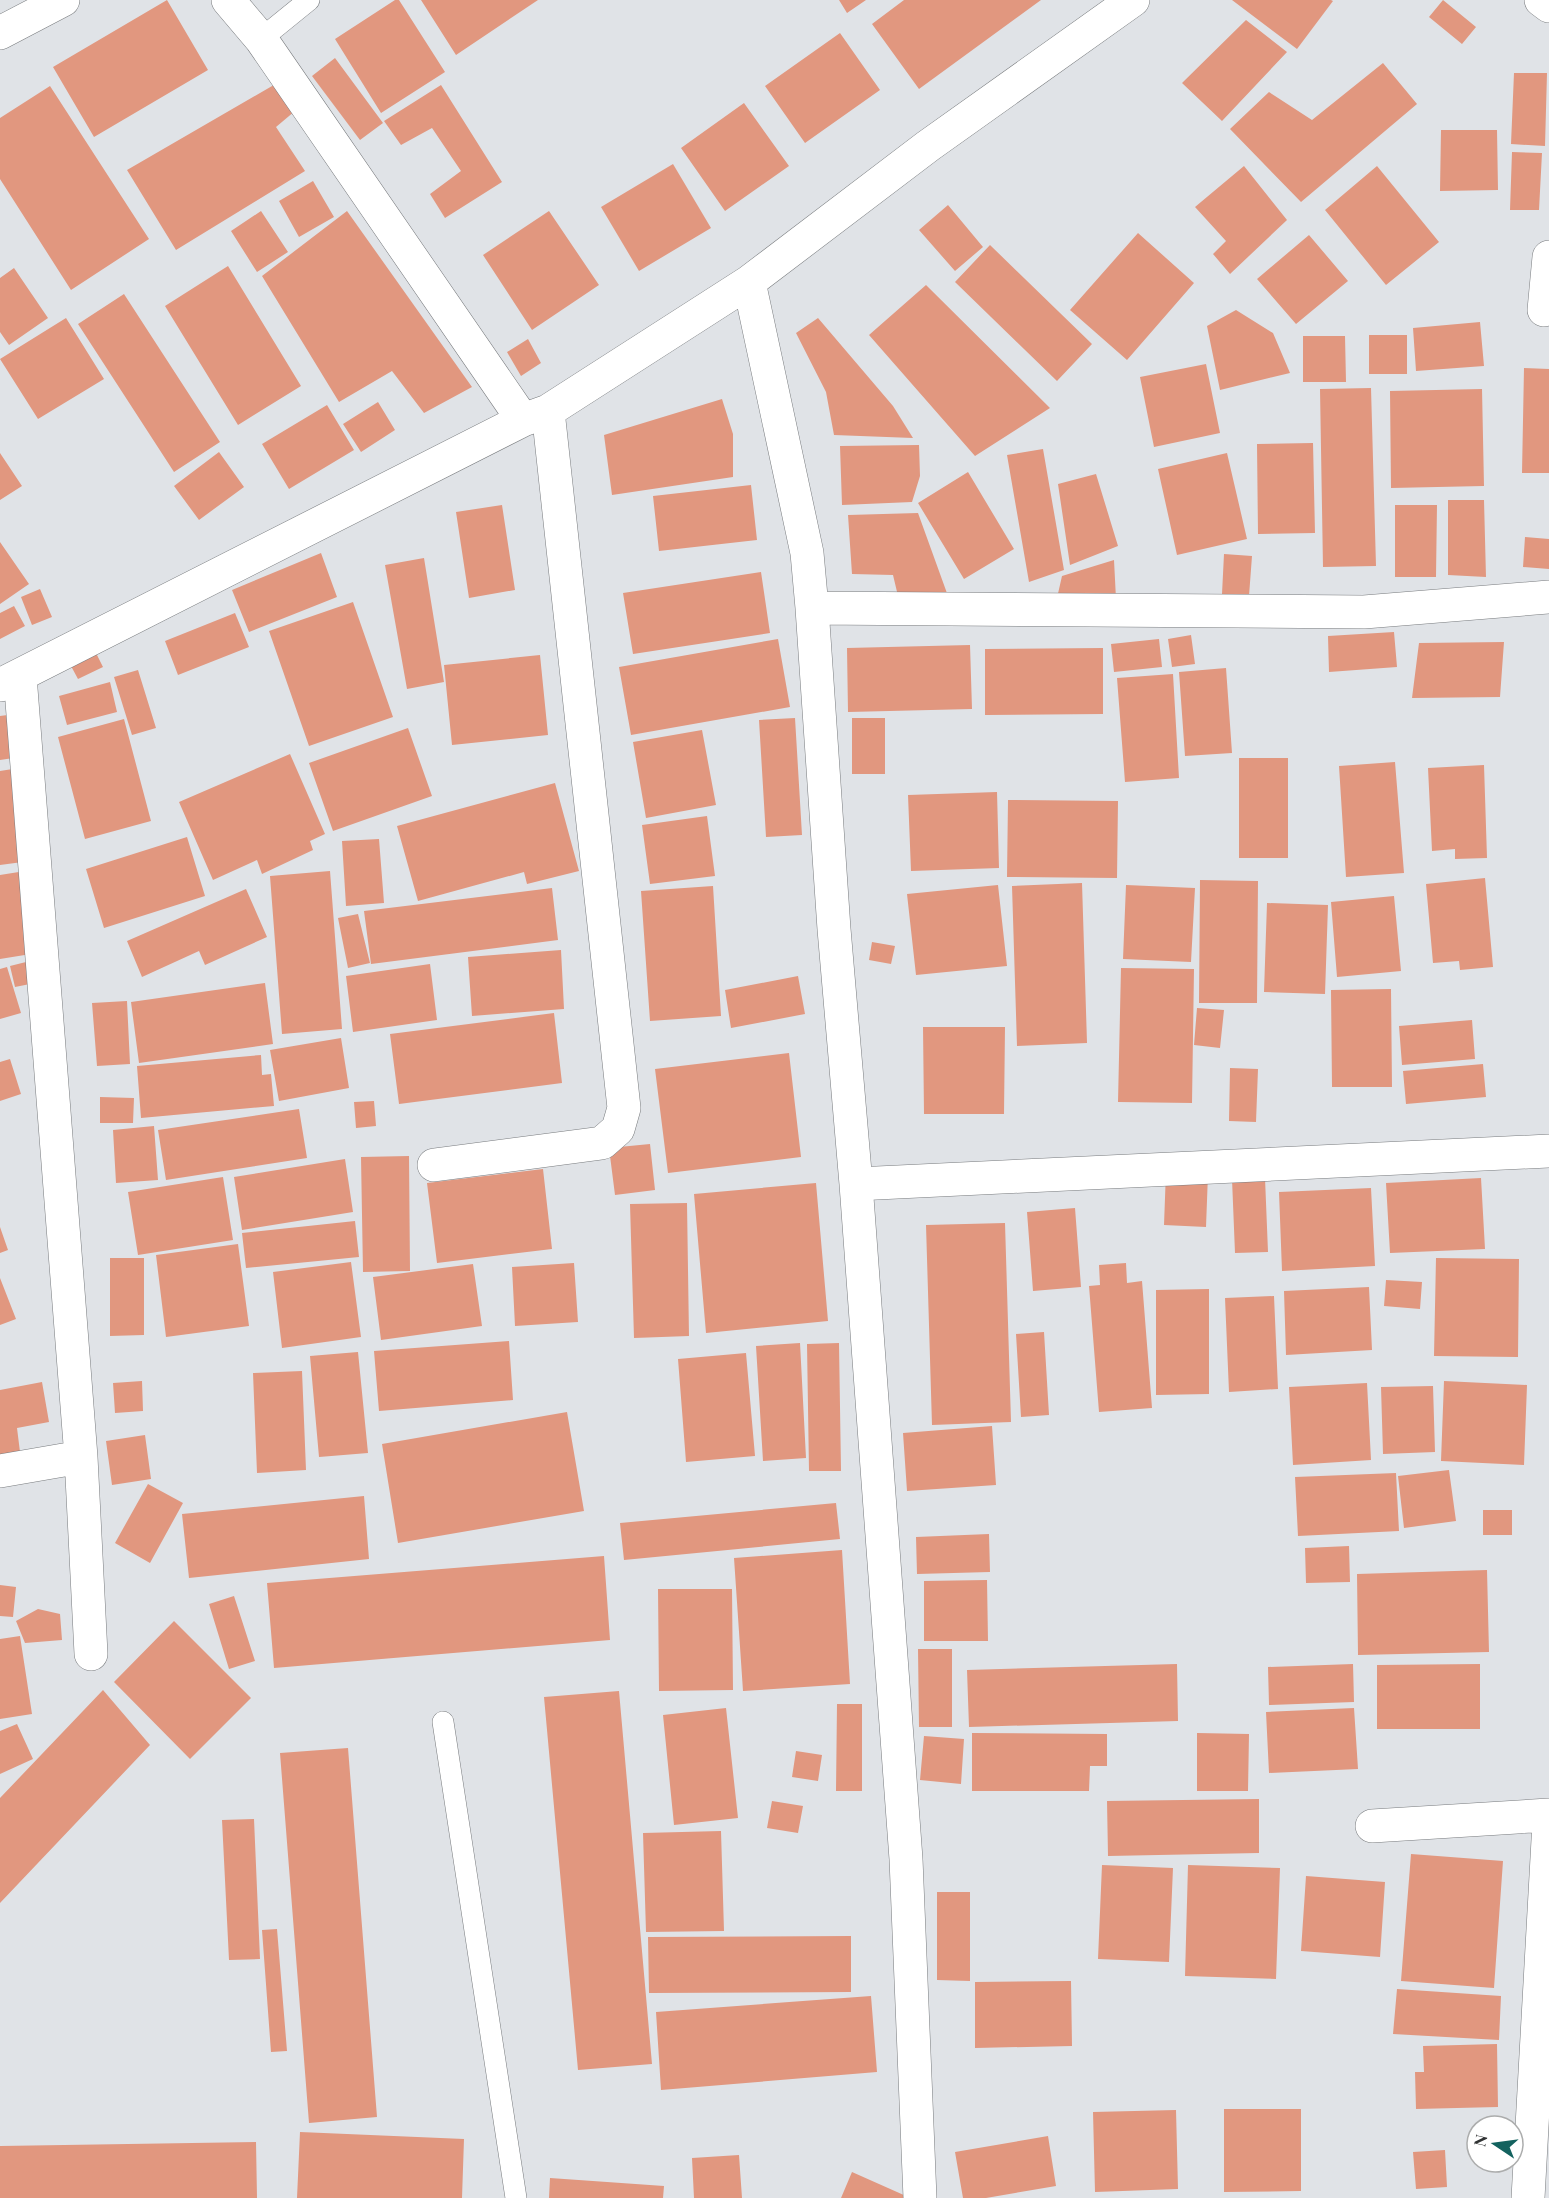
<svg xmlns="http://www.w3.org/2000/svg" width="1549" height="2198" font-family="'Playfair Display',serif">
	<style>
		.building { fill: #e1977f }
		.lines { fill: none; stroke-linecap: round; stroke-linejoin: round }
		.lane-casing { stroke: #787b7e; stroke-width: 22 }
		.street-casing { stroke: #787b7e; stroke-width: 34 }
		.lane { stroke: #fff; stroke-width: 21 }
		.street { stroke: #fff; stroke-width: 33 }
	</style>
	<rect width="100%" height="100%" fill="#e0e3e7"/>
	<path class="building" d="M167,0L208,70L94,137L53,67Z
		M395,0H399L445,72L381,113L335,39Z
		M421,0H538L456,55Z
		M839,0H866L847,13Z
		M904,0H1041L919,89L872,24Z
		M1232,0H1331L1333,1L1297,49Z
		M1443,0L1476,27L1462,44L1429,17Z
		M1246,20L1287,52L1222,121L1182,83Z
		M840,33L880,90L805,143L765,86Z
		M335,58L383,123L360,140L312,76Z
		M1383,63L1417,104L1301,202L1230,129L1269,92L1312,120Z
		M1514,73H1547L1545,146L1511,144Z
		M279,82L295,111L276,127L305,171L176,250L127,170Z
		M441,85L502,182L445,218L430,194L461,171L432,128L401,145L384,121Z
		M50,86L149,239L71,290L0,179V118Z
		M744,103L789,166L725,211L681,148Z
		M1441,130H1497L1498,190L1440,191Z
		M1512,152L1542,153L1539,210H1510Z
		M673,164L711,228L639,271L601,207Z
		M1244,166L1287,220L1230,274L1213,254L1226,241L1195,207Z
		M1377,166L1439,242L1386,285L1325,210Z
		M313,181L334,217L299,237L279,201Z
		M948,205L983,247L955,271L919,230Z
		M261,211L288,252L257,272L231,231Z
		M347,211L472,387L424,413L392,371L339,402L262,276Z
		M549,211L599,285L532,330L483,255Z
		M1138,233L1194,283L1127,360L1070,310Z
		M1309,235L1348,281L1296,324L1257,279Z
		M990,245L1092,344L1057,381L955,282Z
		M228,266L301,386L238,425L165,306Z
		M14,268L48,318L9,345L0,332V278Z
		M926,285L1050,408L975,456L869,335Z
		M124,294L220,442L174,472L78,324Z
		M1236,310L1273,333L1290,373L1220,390L1207,326Z
		M66,318L104,379L38,419L0,359Z
		M818,318L893,406L913,438L834,435L826,392L796,333Z
		M1480,322L1484,366L1416,371L1413,328Z
		M1369,335H1407V374H1369Z
		M1303,336H1345L1346,382H1303Z
		M528,339L541,363L521,376L507,352Z
		M1206,364L1220,433L1154,447L1140,377Z
		M1524,368L1549,369V473H1522Z
		M1371,388L1376,566L1323,567L1320,389Z
		M1482,389L1484,486L1391,488L1390,391Z
		M722,399L733,434V477L612,495L604,435Z
		M378,402L395,430L361,452L343,424Z
		M327,405L354,450L289,489L262,444Z
		M1313,443L1315,533L1258,534L1257,444Z
		M919,445L920,476L912,502L842,505L840,446Z
		M1043,449L1064,570L1029,582L1007,455Z
		M219,452L244,487L199,520L174,486Z
		M0,453L22,486L0,500Z
		M1227,453L1247,539L1177,555L1158,469Z
		M968,472L1014,549L964,579L918,503Z
		M1096,474L1118,546L1070,565L1058,484Z
		M751,485L757,540L659,551L653,496Z
		M1448,500H1484L1486,577L1448,575Z
		M502,505L515,590L469,598L456,512Z
		M1395,505H1437L1436,577H1395Z
		M918,513L948,596H898L893,575L852,574L848,515Z
		M1525,537L1549,539V569L1523,567Z
		M0,542L29,584L0,604Z
		M321,553L337,597L249,632L232,590Z
		M1224,554L1252,556L1249,596L1222,594Z
		M424,558L444,682L407,689L385,565Z
		M1114,560L1116,599L1057,598L1062,576Z
		M761,572L770,633L633,654L623,593Z
		M40,589L52,617L32,625L21,597Z
		M353,602L393,717L309,746L269,631Z
		M14,606L25,626L0,639V613Z
		M235,613L249,647L178,675L165,641Z
		M1394,632L1397,667L1329,672L1328,636Z
		M1191,635L1195,664L1172,667L1168,639Z
		M778,639L790,707L631,735L619,667Z
		M1159,639L1162,667L1114,672L1111,644Z
		M1504,642L1500,697L1412,698L1419,643Z
		M970,645L972,709L848,712L847,648Z
		M1103,648V714L985,715V649Z
		M96,653L103,667L78,679L71,666Z
		M540,655L548,735L452,745L444,665Z
		M1226,668L1232,753L1185,756L1179,672Z
		M138,670L156,728L132,735L114,677Z
		M1173,674L1179,778L1125,782L1117,678Z
		M110,682L117,712L67,725L59,696Z
		M15,714L20,757L0,760V716Z
		M795,718L802,835L766,837L759,720Z
		M852,718H885V774H852Z
		M124,719L151,821L85,839L58,737Z
		M408,728L432,796L333,831L309,763Z
		M702,730L716,805L646,818L633,742Z
		M290,754L325,834L310,841L313,850L262,874L257,860L213,880L179,802Z
		M1239,758H1288V858H1239Z
		M1395,762L1404,873L1346,877L1339,766Z
		M1484,765L1487,858L1455,859V849L1432,851L1428,768Z
		M19,768L30,861L0,865V771Z
		M555,783L579,871L527,884L524,872L418,901L397,826Z
		M997,792L999,868L911,871L908,795Z
		M1008,800L1118,801L1117,878L1007,877Z
		M707,816L715,876L650,884L642,825Z
		M187,837L205,896L104,928L86,869Z
		M379,839L384,903L346,906L342,841Z
		M25,871L37,953L0,959V875Z
		M330,871L342,1029L282,1034L270,876Z
		M1485,878L1493,967L1460,970L1459,961L1433,963L1426,884Z
		M1200,880L1258,881L1257,1003H1199Z
		M1082,883L1087,1043L1017,1046L1012,886Z
		M998,885L1007,966L916,975L907,894Z
		M1126,885L1195,888L1191,962L1123,959Z
		M713,886L721,1016L650,1021L641,891Z
		M552,888L558,940L371,964L364,911Z
		M246,889L267,937L205,965L199,951L142,977L127,941Z
		M1394,896L1401,971L1337,977L1331,902Z
		M1267,903L1328,905L1325,994L1264,992Z
		M358,914L370,963L348,968L338,918Z
		M872,942L895,946L891,964L869,960Z
		M561,950L564,1009L472,1016L468,957Z
		M30,961L35,983L15,987L10,966Z
		M430,964L437,1020L353,1032L346,976Z
		M7,967L21,1013L0,1019V969Z
		M1121,968L1194,969L1192,1103L1118,1102Z
		M798,976L805,1014L731,1028L725,990Z
		M265,983L273,1044L139,1063L131,1002Z
		M1391,989L1392,1087H1332L1331,990Z
		M127,1001L130,1064L97,1066L92,1003Z
		M1197,1008L1224,1010L1220,1048L1194,1045Z
		M554,1013L562,1083L399,1104L390,1034Z
		M1472,1020L1475,1059L1402,1065L1399,1026Z
		M923,1027H1005L1004,1114H924Z
		M341,1038L349,1088L279,1101L270,1050Z
		M789,1053L801,1157L668,1173L655,1069Z
		M261,1055L262,1075L271,1074L274,1106L141,1118L137,1066Z
		M10,1059L21,1094L0,1101V1062Z
		M1483,1064L1486,1097L1406,1104L1403,1071Z
		M1230,1068L1258,1069L1256,1122L1229,1121Z
		M100,1097L134,1098L133,1123H100Z
		M374,1101L376,1126L356,1128L354,1102Z
		M299,1109L307,1158L166,1180L158,1130Z
		M154,1126L158,1180L116,1183L113,1130Z
		M650,1144L655,1190L615,1195L609,1148Z
		M409,1156L410,1271L363,1272L361,1157Z
		M345,1159L353,1212L242,1230L234,1177Z
		M543,1169L552,1249L437,1263L427,1183Z
		M1166,1171L1208,1174L1206,1227L1164,1225Z
		M223,1177L233,1240L138,1255L128,1192Z
		M1265,1178L1268,1252L1235,1253L1232,1179Z
		M1481,1178L1485,1249L1390,1253L1386,1183Z
		M816,1183L828,1321L706,1333L694,1194Z
		M1371,1188L1375,1266L1282,1271L1279,1192Z
		M687,1203L689,1336L634,1338L630,1204Z
		M1075,1208L1081,1287L1033,1291L1027,1212Z
		M355,1221L359,1257L246,1268L242,1233Z
		M1005,1223L1011,1422L932,1425L926,1225Z
		M0,1227L8,1250L0,1253Z
		M238,1244L249,1326L166,1337L156,1255Z
		M110,1258H144V1335L110,1336Z
		M1436,1258L1519,1259L1518,1357L1434,1356Z
		M351,1262L361,1337L282,1348L273,1272Z
		M574,1263L578,1322L515,1326L512,1267Z
		M1126,1263L1127,1283L1142,1281L1152,1408L1099,1412L1089,1286L1100,1285L1099,1265Z
		M473,1264L482,1326L381,1340L373,1277Z
		M0,1278L16,1319L0,1325Z
		M1386,1280L1422,1282L1420,1309L1384,1306Z
		M1369,1287L1372,1350L1286,1355L1284,1291Z
		M1209,1289V1394L1156,1395V1290Z
		M1274,1296L1278,1389L1229,1392L1225,1298Z
		M1044,1332L1049,1415L1021,1417L1016,1334Z
		M509,1341L513,1400L379,1411L374,1351Z
		M800,1343L806,1458L763,1461L756,1346Z
		M839,1343L841,1471H809L807,1344Z
		M358,1352L368,1453L319,1457L310,1356Z
		M746,1353L755,1456L686,1462L678,1359Z
		M302,1371L306,1470L257,1473L253,1373Z
		M142,1381L143,1411L115,1413L113,1383Z
		M1444,1381L1527,1385L1524,1465L1441,1461Z
		M42,1382L49,1422L17,1428L20,1452L0,1455V1390Z
		M1367,1383L1371,1460L1293,1465L1289,1387Z
		M1433,1386L1435,1452L1383,1454L1381,1387Z
		M567,1412L584,1511L398,1543L382,1444Z
		M992,1426L996,1485L907,1491L903,1433Z
		M145,1435L151,1479L112,1485L106,1441Z
		M1449,1470L1456,1521L1404,1528L1398,1476Z
		M1396,1473L1399,1531L1298,1536L1295,1477Z
		M148,1484L183,1503L150,1563L115,1543Z
		M364,1496L369,1559L189,1578L182,1514Z
		M836,1503L840,1539L624,1560L620,1523Z
		M1483,1510H1512V1535H1483Z
		M989,1534L990,1572L917,1574L916,1537Z
		M1349,1546L1350,1582L1306,1583L1305,1548Z
		M842,1550L850,1684L743,1691L734,1558Z
		M604,1556L610,1640L274,1668L267,1583Z
		M1487,1570L1489,1652L1358,1655L1357,1574Z
		M987,1580L988,1641H924V1581Z
		M0,1585L16,1587L13,1617L0,1616Z
		M658,1589H732L733,1690L659,1691Z
		M234,1596L255,1661L229,1669L209,1604Z
		M38,1609L60,1614L62,1640L25,1643L16,1621Z
		M174,1621L251,1698L190,1759L114,1682Z
		M20,1636L32,1714L0,1719V1639Z
		M918,1649H952V1727H919Z
		M1177,1664L1178,1721L969,1727L967,1670Z
		M1353,1664L1354,1702L1269,1705L1268,1667Z
		M1480,1664V1729H1377V1665Z
		M103,1690L150,1745L0,1903V1798Z
		M619,1691L652,2064L578,2070L544,1697Z
		M837,1704H862V1791H836Z
		M726,1708L738,1818L674,1825L663,1715Z
		M1354,1708L1358,1769L1269,1773L1266,1712Z
		M17,1724L33,1759L0,1774V1731Z
		M972,1733L1107,1734V1766H1090L1089,1791H972Z
		M1197,1733L1249,1734L1248,1791H1197Z
		M924,1736L964,1739L961,1784L920,1780Z
		M348,1748L377,2117L309,2123L280,1753Z
		M796,1751L822,1755L818,1781L792,1777Z
		M1259,1799V1853L1108,1856L1107,1801Z
		M772,1801L803,1806L798,1833L767,1828Z
		M254,1819L260,1959L229,1960L222,1820Z
		M721,1831L724,1931L646,1932L643,1833Z
		M1411,1854L1503,1861L1494,1988L1401,1981Z
		M1102,1865L1173,1868L1169,1962L1098,1959Z
		M1188,1865L1280,1868L1276,1979L1185,1976Z
		M1306,1876L1385,1882L1380,1957L1301,1951Z
		M937,1892H970V1981L937,1980Z
		M277,1929L287,2051L271,2052L262,1930Z
		M851,1936V1992L649,1993L648,1937Z
		M1071,1981L1072,2046L975,2048V1982Z
		M1397,1989L1501,1996L1499,2040L1393,2034Z
		M871,1996L877,2072L661,2090L656,2012Z
		M1497,2044L1498,2107L1416,2109L1415,2072H1424L1423,2046Z
		M1224,2109H1301V2191L1224,2192Z
		M1176,2110L1178,2189L1095,2192L1093,2112Z
		M300,2132L464,2139L462,2198H297Z
		M1048,2136L1056,2186L986,2198H963L955,2152Z
		M256,2142L257,2198H0V2146Z
		M1445,2150L1447,2187L1416,2189L1413,2152Z
		M739,2155L742,2198H694L692,2158Z
		M852,2172L906,2196L905,2198H841Z
		M550,2178L664,2186L663,2198H549Z"/>
	<g class="lines">
		<defs>
			<path id="lane" d="M261,39L309,0
				M443,1722L516,2198"/>
			<path id="street" d="M228,0L261,39L523,420
				M1541,0L1549,6
				M0,33L63,0
				M749,282L807,553L812,608L834,929L856,1184L906,1859L920,2198
				M1544,310L1549,257
				M812,608L1364,612L1549,597
				M0,685L523,420L548,411L749,282L928,146L1133,0
				M434,1165L602,1143L618,1129L624,1108L548,411
				M856,1184L1549,1151
				M81,1457L91,1654
				M0,1471L81,1457L20,676
				M1372,1826L1549,1815
				M1528,2198L1549,1822"/>
		</defs>
		<use href="#lane" class="lane-casing"/>
		<use href="#street" class="street-casing"/>
		<use href="#lane" class="lane"/>
		<use href="#street" class="street"/>
	</g>
	<g transform="translate(1495 2144) rotate(283)"><circle r="28" fill="#ffffff" stroke="#acadad" stroke-width="1.5"/>
	<path d="M0-4.5L10 22L0 15L-10 22Z" fill="#13625f"/>
	<text y="-9" font-size="16" font-weight="bold" text-anchor="middle" fill="#303233">N</text>
	</g>
</svg>
